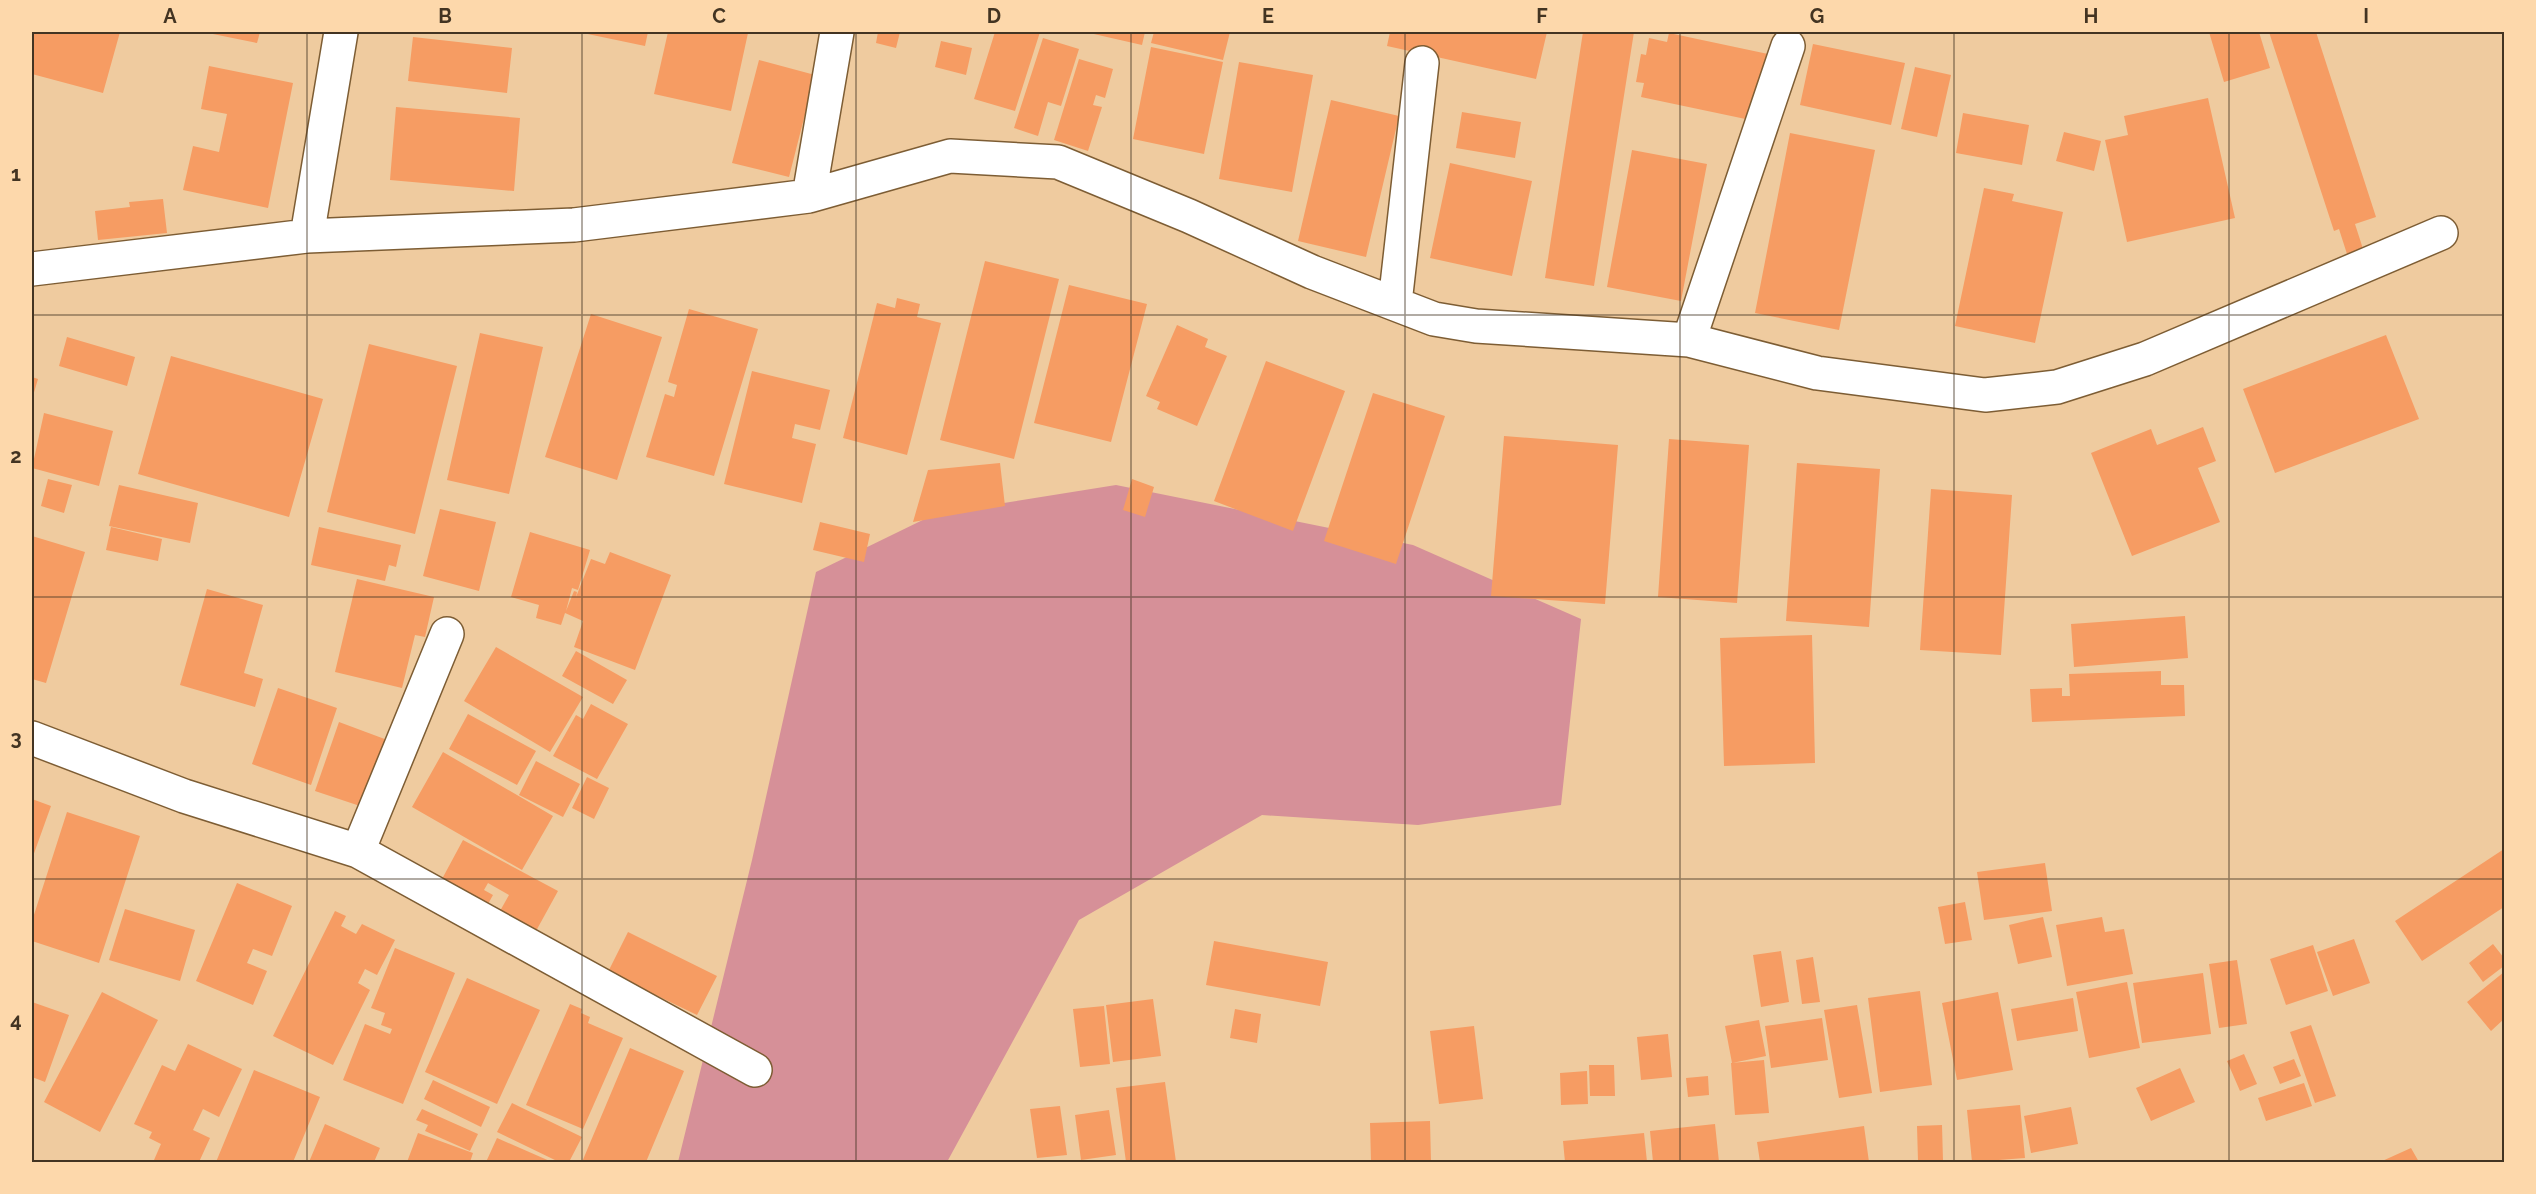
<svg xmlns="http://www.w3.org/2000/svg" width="2536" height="1194" font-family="Raleway,sans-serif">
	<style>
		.green { fill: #d69098 }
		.building { fill: #f69c63 }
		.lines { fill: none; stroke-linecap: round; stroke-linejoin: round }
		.minor-casing { stroke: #7d5d34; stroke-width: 36 }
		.minor { stroke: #fff; stroke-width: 33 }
		.grid { fill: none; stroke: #433422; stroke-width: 1.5; stroke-opacity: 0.55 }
		.neatline { fill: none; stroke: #433422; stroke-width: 2 }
		.grid-label { font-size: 20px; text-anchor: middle; font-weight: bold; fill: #433422 }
	</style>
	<rect width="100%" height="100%" fill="#efcb9f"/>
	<path class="green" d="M1116,485L1413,545L1581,619L1561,805L1418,825L1262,815L1079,920L947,1162H678L752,860L816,572L935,514Z"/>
	<path class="building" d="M32,32H120L103,93L32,74Z
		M203,32H260L257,43Z
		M578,32H648L645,46Z
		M668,32L748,33L731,111L654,94Z
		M878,32H900L896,48L876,43Z
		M995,32H1040L1015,111L974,99Z
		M1085,32H1145L1142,45Z
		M1154,32H1230L1223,60L1151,43Z
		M1390,32H1547L1536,79L1387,46Z
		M1583,32H1634L1594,286L1545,278Z
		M2209,32H2259L2270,68L2224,82Z
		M2269,32H2316L2376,217L2355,224L2363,249L2347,254L2339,229L2334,231Z
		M1669,33L1768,54L1755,121L1641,97L1644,83L1636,82L1641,54L1646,55L1649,38L1667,42Z
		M413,37L512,48L507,93L408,81Z
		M1043,38L1079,49L1061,106L1048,102L1038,136L1014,128Z
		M941,41L972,48L966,75L935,67Z
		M1813,44L1905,63L1891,125L1800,105Z
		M1151,47L1223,62L1204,154L1133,139Z
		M1079,59L1113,69L1105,98L1096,95L1093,105L1102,107L1088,151L1054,140Z
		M759,60L815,75L789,177L732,163Z
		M1239,62L1313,75L1292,192L1219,179Z
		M209,66L293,83L268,208L183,190L193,146L219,152L227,114L201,109Z
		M1915,67L1951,75L1937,137L1901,129Z
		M2208,98L2235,218L2127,242L2105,140L2128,135L2124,116Z
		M1331,100L1399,116L1366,257L1298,241Z
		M396,107L520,118L514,191L390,180Z
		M1462,112L1521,122L1515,158L1456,148Z
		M1963,113L2029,125L2022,165L1956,153Z
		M2064,132L2101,141L2094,171L2056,161Z
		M1790,133L1875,150L1839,330L1755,313Z
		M1632,150L1707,164L1681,301L1607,287Z
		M1450,163L1532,181L1512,276L1430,258Z
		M1984,188L2014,194L2012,201L2063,212L2035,343L1955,326Z
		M163,199L167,233L98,240L95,211L130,207L129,202Z
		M985,261L1059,279L1014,459L940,440Z
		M1069,285L1147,304L1111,442L1034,423Z
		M897,298L920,304L917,317L941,323L907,455L843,438L877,303L895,308Z
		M689,309L758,329L714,476L646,457L665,394L674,397L677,385L668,382Z
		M591,314L662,337L617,480L545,457Z
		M1177,325L1208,339L1205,347L1227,356L1197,426L1157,409L1160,402L1146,396Z
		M480,333L543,347L509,494L447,480Z
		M2386,335L2419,419L2275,473L2243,389Z
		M67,337L135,357L127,386L59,366Z
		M369,344L457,366L415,534L327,512Z
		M171,356L323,399L289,517L138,474Z
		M1266,361L1345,391L1293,531L1214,501Z
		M752,371L830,390L820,430L795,424L792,438L816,444L802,503L724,484Z
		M32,377L38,379L32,399Z
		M1373,393L1445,416L1396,564L1324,541Z
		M44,413L113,431L99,486L32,468Z
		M2203,427L2216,461L2198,468L2220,522L2132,556L2091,453L2151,429L2157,445Z
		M1504,436L1618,445L1605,604L1491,596Z
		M1669,439L1749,445L1737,603L1658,597Z
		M1000,463L1005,506L913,522L928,470Z
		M1797,463L1880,469L1869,627L1786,621Z
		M48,479L72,485L64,513L41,506Z
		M1132,479L1154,487L1145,517L1123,510Z
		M119,485L198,503L190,543L109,526Z
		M1931,489L2012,495L2001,655L1920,650Z
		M440,509L496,522L479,591L423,576Z
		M820,522L870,534L864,562L813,550Z
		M111,527L162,539L158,561L106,550Z
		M319,527L401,545L396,567L389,565L385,581L311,565Z
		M530,532L590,550L578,590L572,588L566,611L574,591L577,592L576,597L591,559L605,564L610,552L671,575L635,670L574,647L583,621L565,613L561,625L536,618L539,605L511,597Z
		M32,536L85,552L46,683L32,679Z
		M357,579L434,597L425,637L415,635L402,688L335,672Z
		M207,589L263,605L244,673L263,679L255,707L180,685Z
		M2185,616L2188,658L2074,667L2071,624Z
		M1812,635L1815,763L1724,766L1720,638Z
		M496,647L583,697L550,752L464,701Z
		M576,651L627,680L613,704L562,676Z
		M2161,671V685H2184L2185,716L2032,722L2030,689L2062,688V696H2070L2069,674Z
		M278,688L337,708L311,785L252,764Z
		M591,704L628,724L597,779L553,756L576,715L583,719Z
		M468,714L536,751L517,785L449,749Z
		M339,722L390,741L366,808L315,791Z
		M443,752L553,816L522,870L412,807Z
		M536,761L580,784L563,817L519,795Z
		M587,777L609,788L594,819L572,808Z
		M32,799L51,806L32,859Z
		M67,812L140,836L99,963L32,941V921Z
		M463,840L558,891L536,931L500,911L509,895L488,883L484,890L493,895L488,904L442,879Z
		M2504,849V907L2422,961L2395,921Z
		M2045,863L2052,911L1984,920L1977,872Z
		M237,883L292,906L272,956L253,949L247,963L267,971L253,1005L196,981Z
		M1965,902L1972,940L1945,944L1938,907Z
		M125,909L195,930L180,981L109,960Z
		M335,911L346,916L341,926L356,934L362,924L395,940L377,975L365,969L358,983L370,990L333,1065L273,1036Z
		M2043,917L2052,957L2018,964L2009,925Z
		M2102,917L2105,932L2124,929L2133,974L2067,986L2056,925Z
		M628,932L717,976L697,1015L608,972Z
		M2354,939L2370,983L2333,996L2317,952Z
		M1214,941L1328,962L1320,1006L1206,985Z
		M2493,944L2504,958V966L2483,982L2469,963Z
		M2313,945L2328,991L2286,1005L2270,959Z
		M395,948L455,973L403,1104L343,1080L365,1024L390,1034L392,1029L381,1025L385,1013L371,1008Z
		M1781,951L1789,1002L1761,1007L1753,955Z
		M1813,957L1820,1002L1802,1004L1796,960Z
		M2237,960L2247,1024L2219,1028L2209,964Z
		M2504,972V1019L2491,1031L2467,1002Z
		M2203,973L2211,1034L2142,1043L2133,983Z
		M467,978L540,1010L497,1104L425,1072Z
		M2127,982L2140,1048L2089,1058L2076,992Z
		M1920,991L1932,1085L1880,1092L1868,998Z
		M102,992L158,1020L100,1132L44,1102Z
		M1998,992L2013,1070L1957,1080L1942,1003Z
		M2073,998L2078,1031L2017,1041L2011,1009Z
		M1153,999L1161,1056L1113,1062L1106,1005Z
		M32,1002L69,1015L45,1082L32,1077Z
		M570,1004L582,1009L581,1013L590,1017L588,1023L623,1038L583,1129L526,1105Z
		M1857,1005L1872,1093L1839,1098L1824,1010Z
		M1104,1006L1110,1064L1080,1067L1073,1009Z
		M1235,1009L1261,1014L1257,1043L1230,1038Z
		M1822,1018L1828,1060L1771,1068L1765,1026Z
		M1759,1020L1766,1056L1732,1063L1725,1026Z
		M2311,1025L2336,1096L2315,1103L2290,1032Z
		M1474,1026L1483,1099L1439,1104L1430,1031Z
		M1668,1034L1672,1077L1641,1080L1637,1037Z
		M188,1044L242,1069L219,1117L203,1109L193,1130L210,1138L199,1162H158L154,1160L161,1144L149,1138L152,1132L134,1124L162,1065L175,1071Z
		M630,1048L684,1071L646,1162H582Z
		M2244,1054L2257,1084L2240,1091L2227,1061Z
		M2294,1059L2301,1076L2280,1084L2273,1067Z
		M1764,1060L1769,1113L1735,1115L1731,1063Z
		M1589,1065H1614L1615,1096H1590Z
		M2180,1068L2195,1102L2151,1121L2136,1088Z
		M254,1070L320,1097L293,1162H216Z
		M1587,1071L1588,1104L1561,1105L1560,1073Z
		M1708,1076L1709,1095L1688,1097L1686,1078Z
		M433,1080L490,1107L481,1127L424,1099Z
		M1165,1082L1176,1162H1126L1116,1088Z
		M2304,1083L2312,1106L2266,1121L2258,1098Z
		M512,1103L582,1137L569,1162H559L497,1132Z
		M2020,1105L2025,1158L1972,1162L1967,1110Z
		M1060,1106L1067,1155L1037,1158L1030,1109Z
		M2071,1107L2078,1144L2031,1153L2024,1116Z
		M422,1109L478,1134L470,1151L425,1131L428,1125L416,1120Z
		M1109,1110L1116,1155L1081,1160L1075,1115Z
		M1430,1121L1431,1162H1371L1370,1123Z
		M325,1124L380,1148L374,1162H309Z
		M1715,1124L1719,1162H1653L1650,1131Z
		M1942,1125L1943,1161H1918L1917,1126Z
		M1864,1126L1869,1162H1760L1757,1142Z
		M418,1133L473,1153L470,1162H407Z
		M1644,1133L1647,1162H1565L1563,1141Z
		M497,1138L552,1162H486Z
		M2411,1148L2419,1162H2380Z"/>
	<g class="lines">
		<defs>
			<path id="minor" d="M809,196L837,32
				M307,236L341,32
				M32,269L307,236L574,225L809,196L950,156L1058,162L1189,216L1312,272L1434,319L1476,326L1689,340L1817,373L1985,395L2057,387L2145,359L2441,233
				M1395,303L1422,63
				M1689,340L1788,46
				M32,738L184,796L358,851L755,1070
				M358,851L447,634"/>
		</defs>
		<use href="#minor" class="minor-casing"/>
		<use href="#minor" class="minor"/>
	</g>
	<path class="grid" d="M307,32V1162M582,32V1162M856,32V1162M1131,32V1162M1405,32V1162M1680,32V1162M1954,32V1162M2229,32V1162M32,315H2504M32,597H2504M32,879H2504"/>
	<rect width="2536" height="1194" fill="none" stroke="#fdd8ab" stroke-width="66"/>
	<rect x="33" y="33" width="2470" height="1128" class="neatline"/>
	<g class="grid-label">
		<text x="170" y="23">A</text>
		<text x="445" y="23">B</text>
		<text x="719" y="23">C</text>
		<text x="994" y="23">D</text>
		<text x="1268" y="23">E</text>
		<text x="1542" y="23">F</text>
		<text x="1817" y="23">G</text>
		<text x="2091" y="23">H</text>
		<text x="2366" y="23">I</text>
		<text x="16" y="181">1</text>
		<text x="16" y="463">2</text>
		<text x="16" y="745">3</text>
		<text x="16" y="1027">4</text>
	</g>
</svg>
